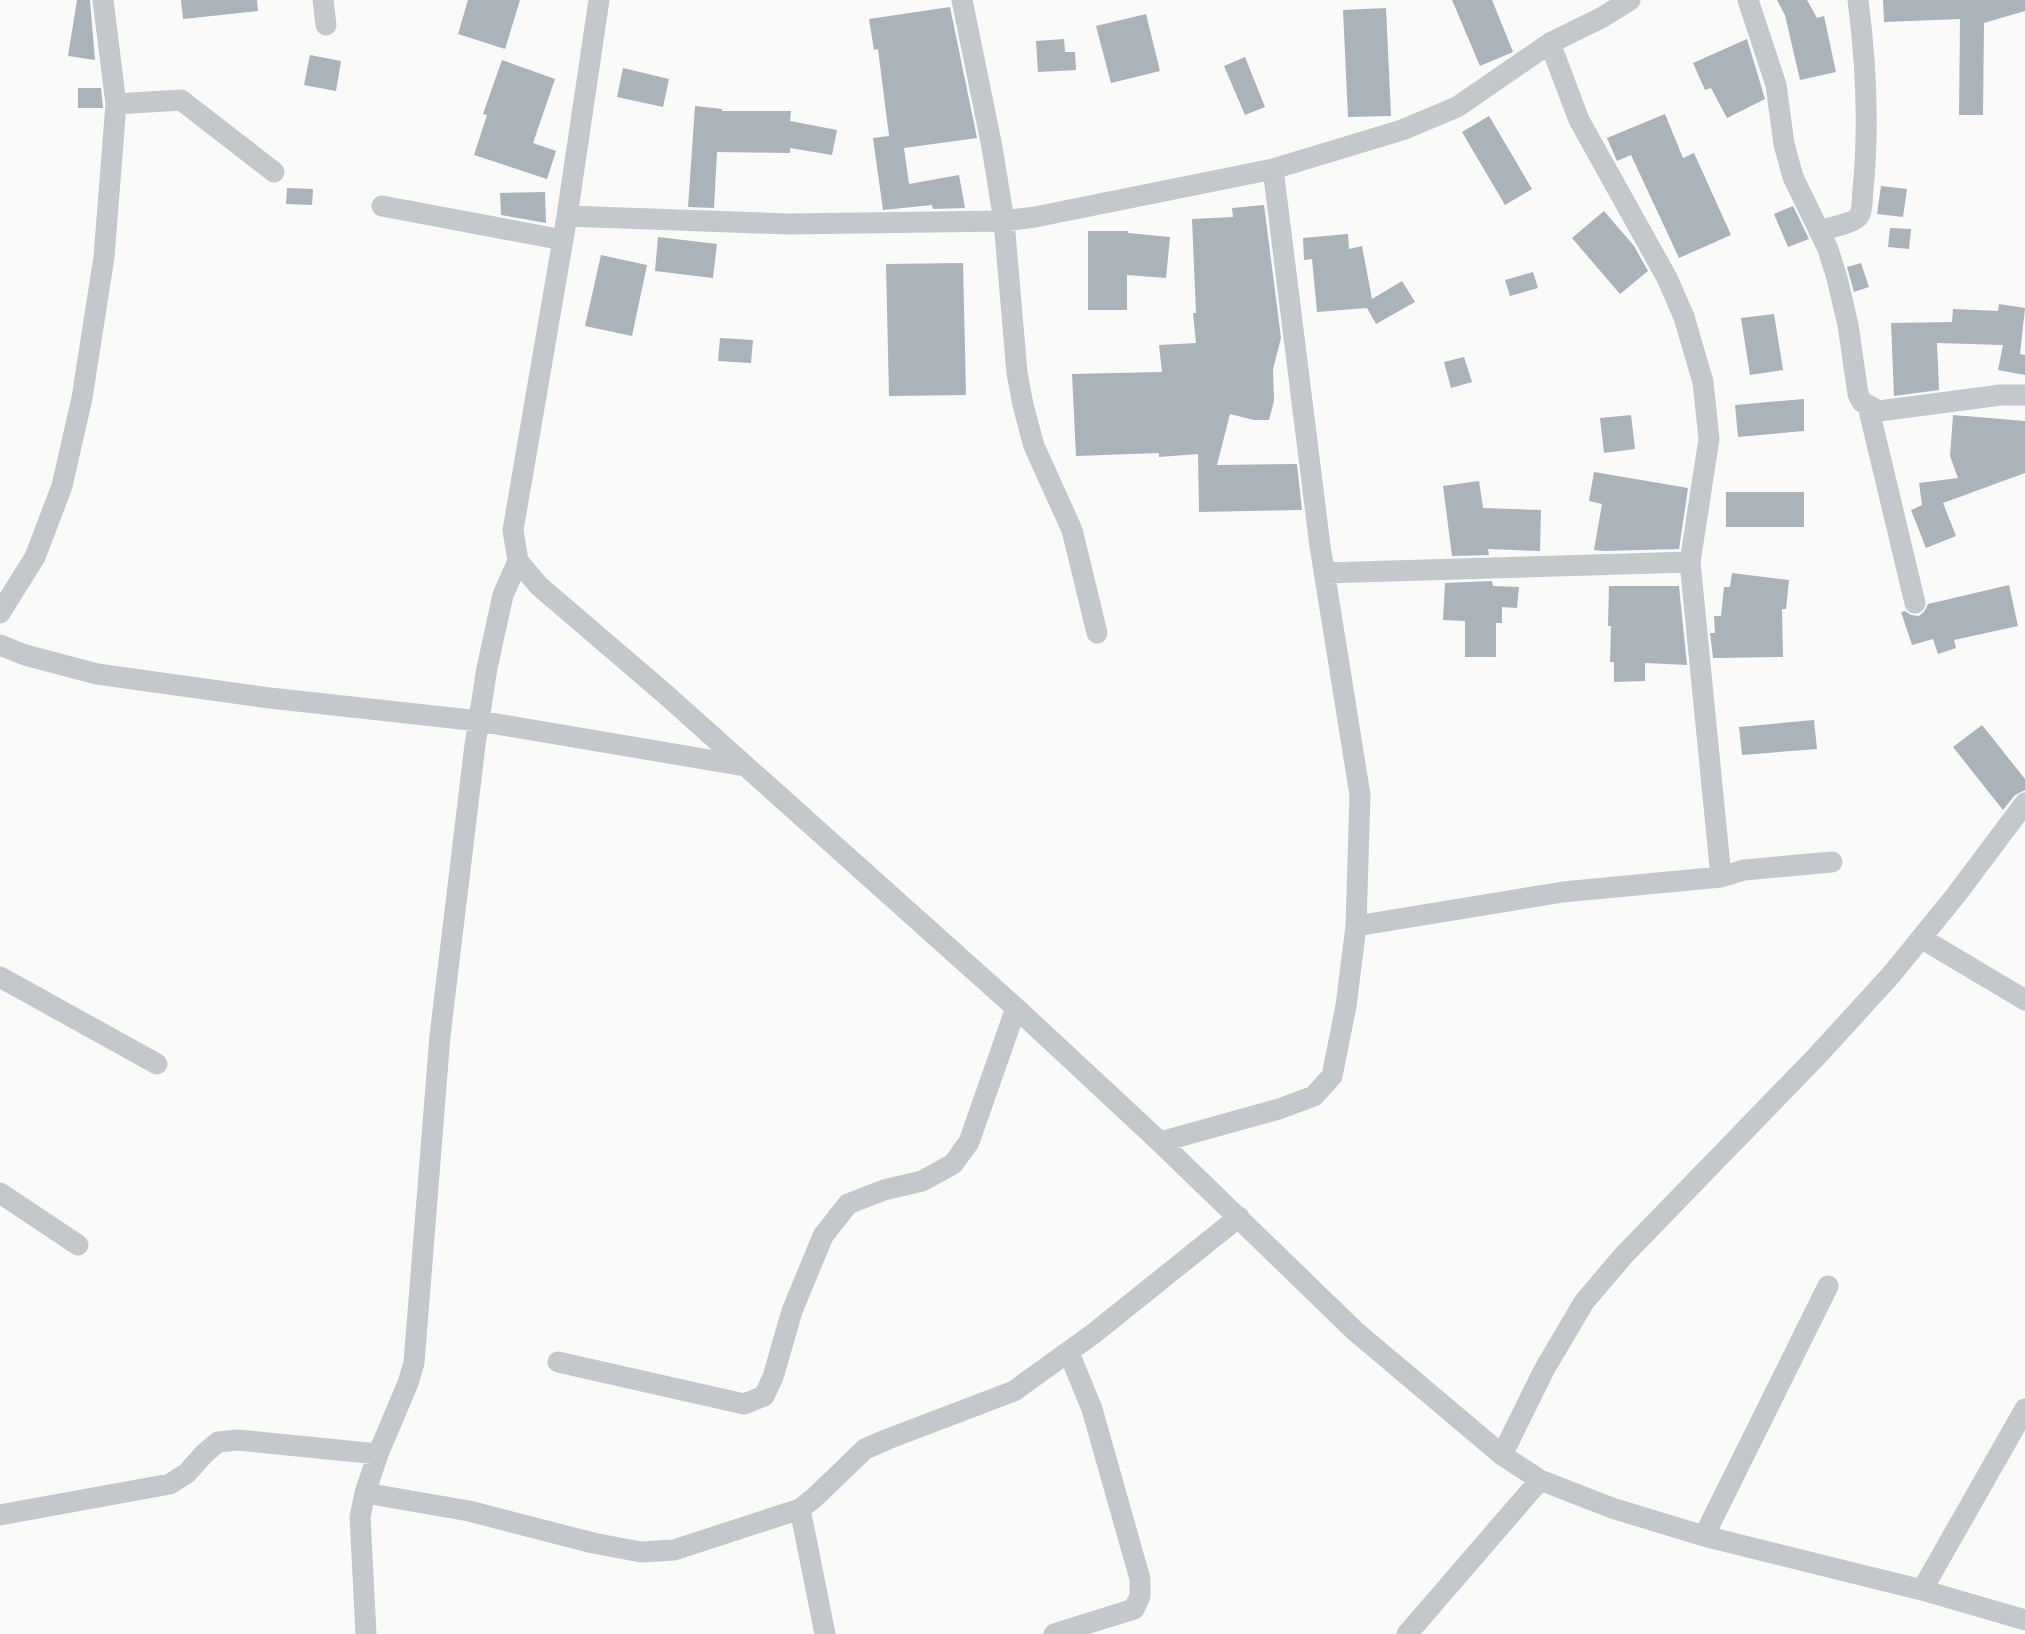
<svg xmlns="http://www.w3.org/2000/svg" width="2025" height="1634" font-family="Figtree,sans-serif">
	<style>
		.building { fill: #aab3b9 }
		.lines { fill: none; stroke-linecap: round; stroke-linejoin: round }
		.minor { stroke: #c3c8cc; stroke-width: 21 }
	</style>
	<rect width="100%" height="100%" fill="#fafaf8"/>
	<path class="building" d="M77,0H90L95,60L68,56Z
		M181,0H257L258,11L183,19Z
		M468,0H520L505,49L458,34Z
		M1452,0H1492L1513,52L1480,66Z
		M1777,0H1807L1817,18L1824,16L1836,72L1800,80L1785,15Z
		M1883,0H2025V11L1984,23L1983,115H1959L1960,19L1884,22Z
		M950,7L977,138L904,148L909,184L959,175L965,208L933,209L932,205L883,210L873,138L889,136L878,49L874,50L869,19Z
		M1386,8L1391,116L1348,117L1343,10Z
		M1146,14L1160,71L1111,83L1096,26Z
		M1064,39L1065,52H1075L1076,70L1038,72L1036,41Z
		M1747,39L1765,99L1727,118L1711,88L1705,90L1693,63Z
		M310,55L341,61L336,91L304,85Z
		M1245,57L1265,107L1245,115L1224,66Z
		M502,60L555,79L533,143L556,151L547,179L474,155L487,115L483,114Z
		M623,68L669,79L663,107L617,97Z
		M78,88H101L103,108H78Z
		M695,106L722,109V111H791L790,121L837,130L832,155L790,148V153L717,152L714,208L688,207Z
		M1665,114L1683,158L1694,153L1731,235L1679,258L1631,155L1617,161L1607,138Z
		M1489,116L1532,189L1505,205L1462,132Z
		M1881,186L1907,189L1903,217L1877,214Z
		M287,188L313,189L312,205L286,204Z
		M545,192L546,223L501,215L500,193Z
		M1264,205L1281,338L1273,369L1274,401L1269,420H1254L1230,414L1217,465L1297,464L1302,510L1199,512L1198,454L1159,457V453L1076,456L1072,374L1162,372L1159,345L1196,343L1193,313H1196L1192,219L1233,217L1232,208Z
		M1793,206L1809,239L1788,247L1774,214Z
		M1604,211L1634,246L1648,271L1620,294L1572,238Z
		M1890,228L1911,229L1909,249L1888,247Z
		M1088,231H1128V233L1170,237L1166,278L1127,275V310H1088Z
		M1348,234L1349,249L1362,246L1372,299L1402,281L1415,302L1376,324L1367,308L1317,312L1312,259L1304,260L1303,238Z
		M658,237L717,244L713,278L655,271Z
		M601,255L647,265L632,336L585,326Z
		M963,263L966,395L889,396L886,264Z
		M1861,263L1869,287L1854,292L1847,267Z
		M1533,272L1538,288L1510,296L1505,280Z
		M1999,304L2025,308L2020,354L2025,355V375L1998,370L2003,345L1937,343L1939,390L1894,396L1891,323L1952,322L1953,309L1998,311Z
		M1774,314L1783,370L1750,375L1741,318Z
		M720,338L753,340L751,363L718,361Z
		M1464,357L1472,382L1451,388L1444,362Z
		M1804,399V431L1738,437L1735,405Z
		M1631,415L1635,449L1604,453L1600,418Z
		M1953,415L2025,421V473L1943,503L1956,536L1926,548L1911,510L1922,505L1919,483L1958,478L1950,456Z
		M1594,472L1688,488L1679,549L1604,551L1594,550L1602,504L1589,501Z
		M1479,481L1483,508L1541,510L1540,551L1488,549L1489,555L1452,556L1443,486Z
		M1726,492H1804V527H1726Z
		M1732,573L1789,580L1786,609H1782L1783,657L1713,658L1710,633H1715L1714,616H1721L1724,587H1730Z
		M1492,581L1493,586L1519,587L1517,608L1502,607V623H1496V657H1465V621L1443,620L1445,583Z
		M2009,585L2018,626L1954,640L1956,648L1938,654L1933,639L1912,645L1901,612L1905,611L1911,615L1919,616L1924,612L1928,604Z
		M1609,586H1679L1687,665L1645,663V681L1614,682V662H1610L1611,626H1608Z
		M1814,720L1817,749L1742,755L1739,727Z
		M1982,725L2025,779V790L2015,795L2003,810L1953,747Z"/>
	<g class="lines">
		<path class="minor" d="M323,0L326,25
			M599,0L567,216L513,530L518,561L539,586L664,693L1016,1008L1160,1142L1355,1331L1502,1455L1540,1480L1612,1508L1704,1536L1922,1590L2025,1620
			M962,0L992,147L1004,221L1017,373L1023,405L1034,446L1072,530L1097,633
			M1748,0L1776,85L1784,144L1793,177L1828,249L1837,278L1848,325L1858,394L1862,402L1879,411L2001,395H2025
			M1550,43L1579,120L1667,278L1684,317L1703,382L1709,439L1690,562L1721,877
			M116,104L181,100L274,172
			M382,206L563,240
			M567,216L788,224L1004,221L1035,217L1273,169L1402,130L1457,107L1550,43L1601,18L1630,0
			M1819,231C1827,228 1855,223 1859,216C1863,210 1862,197 1863,190C1869,128 1866,62 1858,0
			M1868,406L1915,603
			M1324,573L1690,562
			M0,613L35,557L62,486L82,398L104,257L116,104L103,0
			M0,645L25,655L97,674L270,698L479,721L745,766
			M1356,926L1563,892L1721,877L1744,870L1832,862
			M1921,938L2025,1000
			M0,977L157,1064
			M1160,1142L1279,1109L1314,1096L1332,1076L1346,1006L1356,926L1360,795L1320,546L1273,169
			M0,1193L78,1245
			M558,1362L744,1404L764,1396L773,1377L792,1311L823,1236L848,1204L884,1190L922,1181L953,1164L969,1142L1016,1008
			M1502,1455L1544,1370L1584,1302L1624,1255L1817,1056L1891,975L1956,895L2025,803
			M365,1493L469,1511L593,1543L641,1552L674,1550L800,1509L814,1498L865,1449L888,1439L1014,1391L1093,1334L1239,1217
			M800,1509L825,1634
			M0,1515L170,1484L187,1473L204,1454L218,1442L238,1440L378,1454
			M1704,1536L1828,1286
			M1922,1590L2025,1409
			M366,1634L360,1517L365,1493L378,1454L408,1383L414,1363L440,1036L475,745L487,668L503,595L518,561
			M1054,1634L1134,1609L1140,1596V1579L1092,1409L1069,1353
			M1407,1634L1540,1480"/>
	</g>
</svg>
